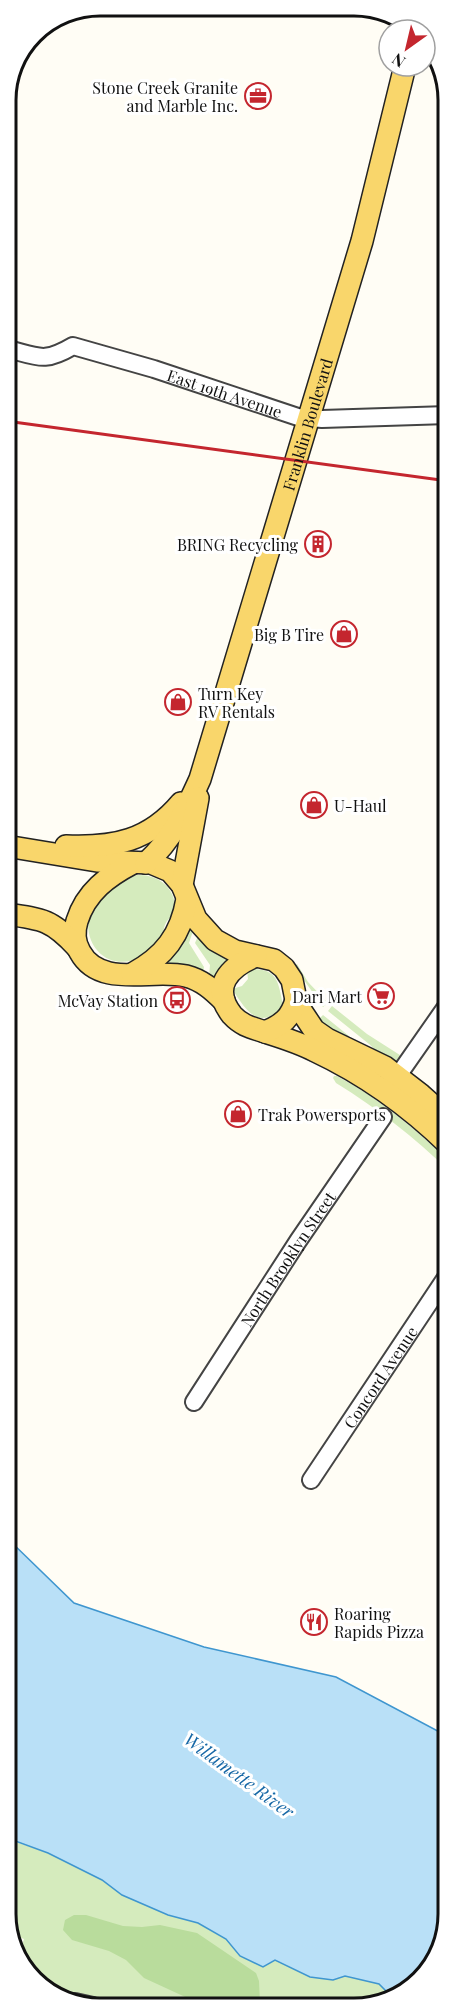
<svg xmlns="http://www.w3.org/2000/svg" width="455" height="2014" font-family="'Playfair Display',serif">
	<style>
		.green { fill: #d5ebbd }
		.forest { fill: #b9dc9c }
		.water { fill: #b9e0f7; stroke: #3f96cf; stroke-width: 1.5 }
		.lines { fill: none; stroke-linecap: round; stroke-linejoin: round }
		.minor-casing { stroke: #444; stroke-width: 20 }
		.major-casing { stroke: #222; stroke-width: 24 }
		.minor { stroke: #fff; stroke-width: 16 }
		.major { stroke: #f9d66b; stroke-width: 21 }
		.rail { stroke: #c4262e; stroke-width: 3 }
		.labels { text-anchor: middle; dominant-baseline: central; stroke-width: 6; stroke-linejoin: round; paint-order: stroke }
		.poi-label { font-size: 16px; fill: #111; stroke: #fff; text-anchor: end }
		.street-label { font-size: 16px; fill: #111; stroke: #fff }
		.water-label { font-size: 18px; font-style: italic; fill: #1768a6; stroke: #fff }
		.rim { fill: none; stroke: #111; stroke-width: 3 }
	</style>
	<rect width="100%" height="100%" fill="#fffdf5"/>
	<path class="green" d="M137,875C160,874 178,890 175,914C166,919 162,928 164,938C157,944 151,951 143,956C105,977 74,937 95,902C98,898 105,894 109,890C119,883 126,878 137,875Z
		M188,927L193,931L189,943L204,967L203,973L161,966Z
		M198,936L232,958L218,981L209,976L210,965L195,943Z
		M297,964L308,982L328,1003L323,1007L294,966Z
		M255,969C281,970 278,988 284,1007C257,1031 247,1011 232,989L242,986L248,979L247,971Z
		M332,1006L367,1034L403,1057L396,1063L385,1059L369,1044L328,1011Z
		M323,1015L349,1036L347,1039L318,1020Z
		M334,1076H337C379,1098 415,1129 449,1161V1171C414,1137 378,1109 336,1083L333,1078Z
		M7,1839L48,1853L102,1880L122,1895L168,1915L198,1923L226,1939L240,1956L274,1960L332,1980L345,1976L379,1984L390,1995L367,2007L119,2006L94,1998L52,1990L34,1980L20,1952L24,1939L11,1934L7,1926Z"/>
	<path class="forest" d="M74,1915H86L123,1926L142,1927L160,1925L197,1933L256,1973L259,1981L260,2003L266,2007H207L144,1978L126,1960L109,1951L72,1940L63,1930L65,1920Z"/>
	<path class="water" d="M7,1538L74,1603L204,1647L336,1677L449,1737V1919L425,1976L390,1995L379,1984L345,1976L333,1980L310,1977L275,1960L263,1967L240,1956L226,1939L198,1923L168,1915L122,1895L102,1880L48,1853L7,1838Z"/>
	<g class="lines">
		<defs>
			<g id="minor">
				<path id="s1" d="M6,351L8,349C39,357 44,363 73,346L154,369L298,417L322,419L448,415"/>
				<path d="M390,1087L448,1004"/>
				<path id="s2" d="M194,1402L298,1241L383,1117"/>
				<path id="s3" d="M311,1480L449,1273"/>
				<path d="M75,2002L93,2006"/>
			</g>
			<g id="major">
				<path d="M6,846L97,861L151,863L170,871L182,885L196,919L215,940L235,951L274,960L284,968L292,980L296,1000L302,1012L314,1030L327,1039L385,1067L420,1094L449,1120"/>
				<path d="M66,846C114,848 149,841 181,803"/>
				<path d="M133,863C108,876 86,892 77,921C74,931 74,942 80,952C100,989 153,968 186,976C202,980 213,990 224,1001"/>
				<path id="s4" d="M146,863C172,840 186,810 200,779L362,241L405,66"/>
				<path d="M182,885L198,798"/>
				<path d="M6,914C43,919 52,920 77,947"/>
				<path d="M256,956C229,967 210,987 232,1015C243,1027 254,1028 268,1033C284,1038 300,1043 315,1051C364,1074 410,1107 449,1145"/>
				<path d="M132,974C164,957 181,935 187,899"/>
				<path d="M265,1032C282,1025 291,1018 296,1000"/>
			</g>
		</defs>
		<use href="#minor" class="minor-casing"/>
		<use href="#major" class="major-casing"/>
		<use href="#minor" class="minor"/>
		<use href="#major" class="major"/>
		<path class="rail" d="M6,421L448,481"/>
	</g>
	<defs>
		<symbol id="office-ring" viewBox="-11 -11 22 22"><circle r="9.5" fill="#fff" stroke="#c4262e" stroke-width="1.5"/><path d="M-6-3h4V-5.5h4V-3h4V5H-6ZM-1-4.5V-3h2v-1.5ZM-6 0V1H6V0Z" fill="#c4262e"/></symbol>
		<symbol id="building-ring" viewBox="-11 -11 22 22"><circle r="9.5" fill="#fff" stroke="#c4262e" stroke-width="1.5"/><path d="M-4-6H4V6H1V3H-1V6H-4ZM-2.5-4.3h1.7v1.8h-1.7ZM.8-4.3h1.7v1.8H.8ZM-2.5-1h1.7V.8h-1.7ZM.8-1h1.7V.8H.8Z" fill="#c4262e"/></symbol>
		<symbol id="shop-ring" viewBox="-11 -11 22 22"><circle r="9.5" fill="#fff" stroke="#c4262e" stroke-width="1.5"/><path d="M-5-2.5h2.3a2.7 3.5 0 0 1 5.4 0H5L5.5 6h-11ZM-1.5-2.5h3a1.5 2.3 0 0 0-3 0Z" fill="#c4262e"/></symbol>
		<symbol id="supermarket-ring" viewBox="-11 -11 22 22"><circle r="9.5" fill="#fff" stroke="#c4262e" stroke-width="1.5"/><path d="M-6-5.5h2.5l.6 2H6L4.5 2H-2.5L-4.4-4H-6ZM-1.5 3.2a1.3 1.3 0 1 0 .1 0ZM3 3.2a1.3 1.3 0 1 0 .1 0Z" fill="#c4262e"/></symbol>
		<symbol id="bus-ring" viewBox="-11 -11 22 22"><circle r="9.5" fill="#fff" stroke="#c4262e" stroke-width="1.5"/><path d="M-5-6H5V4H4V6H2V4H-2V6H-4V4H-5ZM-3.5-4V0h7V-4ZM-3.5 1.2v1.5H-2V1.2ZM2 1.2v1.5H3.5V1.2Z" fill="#c4262e"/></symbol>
		<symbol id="restaurant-ring" viewBox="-11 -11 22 22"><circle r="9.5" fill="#fff" stroke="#c4262e" stroke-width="1.5"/><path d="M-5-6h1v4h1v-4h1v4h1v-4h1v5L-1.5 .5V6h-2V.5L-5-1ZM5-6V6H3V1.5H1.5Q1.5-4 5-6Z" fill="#c4262e"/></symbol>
	</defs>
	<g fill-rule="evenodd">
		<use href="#office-ring" x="243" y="81" width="30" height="30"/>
		<use href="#building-ring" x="303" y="529" width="30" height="30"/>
		<use href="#shop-ring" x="329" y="619" width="30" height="30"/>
		<use href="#shop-ring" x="163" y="687" width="30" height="30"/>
		<use href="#shop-ring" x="299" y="790" width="30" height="30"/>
		<use href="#supermarket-ring" x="366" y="981" width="30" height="30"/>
		<use href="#bus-ring" x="162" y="985" width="30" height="30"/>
		<use href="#shop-ring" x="223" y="1099" width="30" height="30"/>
		<use href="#restaurant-ring" x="299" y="1607" width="30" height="30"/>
	</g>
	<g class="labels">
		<g class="poi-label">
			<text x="238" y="87">Stone Creek Granite<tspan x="238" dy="18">and Marble Inc.</tspan></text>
			<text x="298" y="544">BRING Recycling</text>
			<text x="324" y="634">Big B Tire</text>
			<text x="198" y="693" text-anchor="start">Turn Key<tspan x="198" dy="18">RV Rentals</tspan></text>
			<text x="334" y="805" text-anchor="start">U-Haul</text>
			<text x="362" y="996">Dari Mart</text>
			<text x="158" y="1000">McVay Station</text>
			<text x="258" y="1114" text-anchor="start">Trak Powersports</text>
			<text x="334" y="1613" text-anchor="start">Roaring<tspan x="334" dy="18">Rapids Pizza</tspan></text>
		</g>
		<g class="street-label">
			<text stroke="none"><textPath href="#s1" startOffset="230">East 19th Avenue</textPath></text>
			<text stroke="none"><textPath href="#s4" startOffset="471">Franklin Boulevard</textPath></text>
			<text stroke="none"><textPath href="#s2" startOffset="171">North Brooklyn Street</textPath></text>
			<text stroke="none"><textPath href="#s3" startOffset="124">Concord Avenue</textPath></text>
		</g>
		<g class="water-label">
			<text transform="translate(239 1775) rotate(36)">Willamette River</text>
		</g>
	</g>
	<path d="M0 0H455V2014H0ZM100 16H354A84 84 0 0 1 438 100V1914A84 84 0 0 1 354 1998H100A84 84 0 0 1 16 1914V100A84 84 0 0 1 100 16Z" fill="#fff" fill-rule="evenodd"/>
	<path class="rim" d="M100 16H354A84 84 0 0 1 438 100V1914A84 84 0 0 1 354 1998H100A84 84 0 0 1 16 1914V100A84 84 0 0 1 100 16Z"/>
	<g transform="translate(407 48) rotate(214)"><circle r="28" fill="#ffffff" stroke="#a0a0a0" stroke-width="1.5"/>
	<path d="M0-4.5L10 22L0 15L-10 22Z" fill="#c4262e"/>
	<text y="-9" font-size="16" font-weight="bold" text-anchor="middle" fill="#111111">N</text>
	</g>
</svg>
